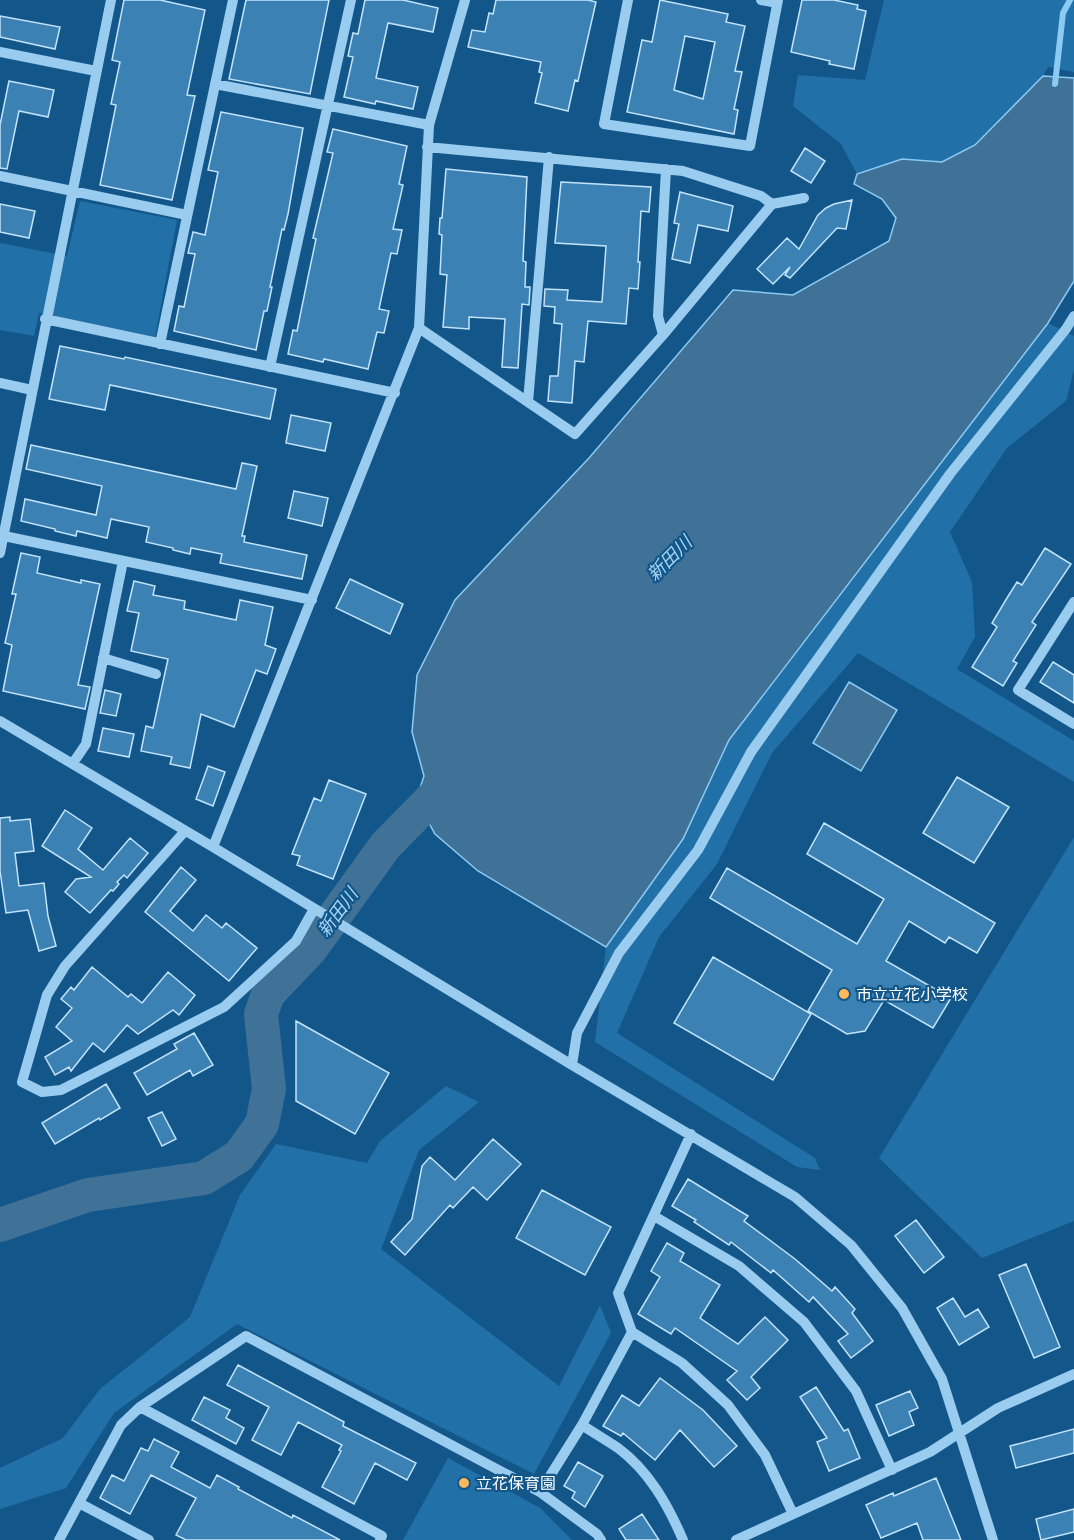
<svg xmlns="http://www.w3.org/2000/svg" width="1074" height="1540" font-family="'Golos Text','Noto Sans JP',sans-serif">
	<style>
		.green { fill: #2270a8 }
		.water { fill: #407298; stroke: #8ccaf3; stroke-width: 1.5 }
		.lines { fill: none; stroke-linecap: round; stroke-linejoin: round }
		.stream { stroke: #8ccaf3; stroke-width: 6 }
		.river { stroke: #407298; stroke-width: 34 }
		.building { fill: #3c81b4; stroke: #c1e3fc; stroke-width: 1.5; fill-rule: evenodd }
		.minor { stroke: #9accf0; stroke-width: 10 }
		.poi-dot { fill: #ffb95a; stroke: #13578a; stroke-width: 2 }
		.labels { text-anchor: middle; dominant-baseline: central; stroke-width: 4.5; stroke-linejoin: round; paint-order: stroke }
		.poi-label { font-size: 16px; fill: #fff; stroke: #13578a; text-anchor: start }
		.water-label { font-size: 18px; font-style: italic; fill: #a6d6f7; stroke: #13578a }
	</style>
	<rect width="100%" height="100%" fill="#13578a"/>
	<path class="green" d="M884,0H1074V72L1048,67L1043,76L976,145L942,162L902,159L857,174L841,144L793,106L798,75L865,80Z
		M80,201L177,220L155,337L39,313L34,336L0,330V243L67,256Z
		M1048,323L1074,336V370L1066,401L1007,448L950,532L972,582L975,637L957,669L1074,741V782L858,653L772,753L717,864L659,937L617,1033L815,1158L820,1170L797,1167L595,1042L606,947L683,839L729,740Z
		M1074,837V1221L982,1258L879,1158Z
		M446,1086L479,1102L419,1150L381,1249L559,1386L600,1305L611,1333L534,1474L237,1324L114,1413L66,1488L0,1509V1468L63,1438L100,1389L190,1317L240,1195L276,1144L367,1163L380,1141Z
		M448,1458L540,1508L572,1540H403Z"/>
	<path class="water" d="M1043,76L1074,78V281L1048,323L729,740L683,839L606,947L478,871L435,834L416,800L424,776L412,732L417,675L455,600L589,458L733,290L793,295L889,241L896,218L882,199L854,184L857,174L902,159L942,162L975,145Z
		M849,682L897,710L861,771L813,743Z"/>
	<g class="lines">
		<path class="stream" d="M1055,84L1063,13L1070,0"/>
		<path class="river" d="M0,1225L88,1195L204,1178L239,1156L262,1124L269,1089L261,1014L268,994L310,950L386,845L454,776"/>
	</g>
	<path class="building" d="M124,0H160L205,10L187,95L195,96L172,200L100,185L116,105L111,104L120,62L112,60Z
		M246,0H329L310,94L229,79Z
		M365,0H403L438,8L433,32L388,23L376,78L418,87L413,109L376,101L375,104L344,97L353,57L348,56L353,33L358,34Z
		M496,0H588L596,2L578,81L575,80L568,111L535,103L542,73L539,72L541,62L468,47L472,30L485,32L489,13L493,14Z
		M660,0L728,14L726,22L745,26L735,71L742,72L734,109L738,110L734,134L627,112L642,40L652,42ZM685,36L715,42L703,99L674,90Z
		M802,0H834L858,5L857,9L866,11L854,69L829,64L830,61L791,52Z
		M0,16L60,27L55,49L0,37Z
		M9,81L54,90L48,117L19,111L7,169L0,168V125Z
		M221,112L303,128L288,214L284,230L282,229L270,287H272L267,311H264L256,350L174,331L179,306L184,307L195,254L188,253L193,232L205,235L218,172L208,170Z
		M333,129L407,146L399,184L403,185L393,229L402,230L397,254L391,253L379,309L389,311L384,333L377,332L368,369L324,359L323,362L288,354L293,330L297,331L308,277L316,239L313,238L333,153L327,152Z
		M805,148L825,161L811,183L791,171Z
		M446,169L527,177L523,261L526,262L525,287H530L529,305L522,304L518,368L502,367L505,319L469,317V329L443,327L447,275L440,274L442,235L439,234L440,218H442Z
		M561,182L651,187L649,212L641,211L638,262H640L638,289L629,288L626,324L588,321L584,362L575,361L572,403L548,401L550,376H558L562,324L554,323L555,307L544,306L545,289L568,290L567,300L602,302L606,246L555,243Z
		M680,192L733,206L728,231L698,225L690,263L672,259L679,224L674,223Z
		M852,200L846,229L837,228L790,278L785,275L790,267L773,284L757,269L787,238L799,249L818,215L826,208L834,204Z
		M0,204L35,211L29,238L0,232Z
		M60,346L124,359L125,357L276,389L270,419L110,385L105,410L49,399Z
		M291,415L331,423L325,451L286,443Z
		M31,445L236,489L242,463L257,466L242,536H245L244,542L307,555L302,579L220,563L222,554L191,548L190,554L173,550V548L146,542L149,527L111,519L107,538L77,531L76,536L55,531V529L21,521L25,499L96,515L102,486L26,469Z
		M294,491L328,498L322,526L288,518Z
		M1045,548L1071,564L1032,622L1036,625L1013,661L1017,663L1003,686L972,667L997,627L992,623L1007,598L1017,582L1022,585Z
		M21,553L40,557L37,573L81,583V580L100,584L78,685L90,687L85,709L3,691L12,645L5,643L16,594H12Z
		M350,579L403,604L390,634L336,608Z
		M134,581L155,586L153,595L185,601L184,609L236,620L240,600L273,607L265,645L276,649L267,674L256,670L234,727L201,714L190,768L170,764L172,757L141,751L146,726L153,728L168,659L131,651L139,613L127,611Z
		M1053,662L1074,675V703L1040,682Z
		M105,690L121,694L116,716L100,713Z
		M103,728L134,734L129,757L98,751Z
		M208,766L225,772L213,806L196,799Z
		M957,777L1009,807L974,863L923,833Z
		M329,780L366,794L333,879L297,865L300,856L292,854L314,798L321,801Z
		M65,810L92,828L78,849L103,870L130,838L148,853L127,878L124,875L117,882L119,884L113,891L111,890L90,913L65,892L76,879L91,877L42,846Z
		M10,817V821L30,819L34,851L15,853L19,886L44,883L48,916L56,946L39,951L28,910L6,913L0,871V818Z
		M824,823L995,923L977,953L949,937L945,943L909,921L886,961L951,998L933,1028L884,1000L865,1031L847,1034L808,1011L832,970L710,898L727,868L857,944L884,899L807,854Z
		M181,867L196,880L170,911L193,931L206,915L222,928L226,923L257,948L229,981L145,912Z
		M713,957L811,1014L773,1080L674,1023Z
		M92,967L128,997L131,994L142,1003L168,972L195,995L179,1015L173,1010L138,1034L127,1025L104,1052L93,1043L71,1071L69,1067L55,1075L45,1057L72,1041L56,1027L72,1008L61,999L71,987L74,990Z
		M296,1021L389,1073L355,1134L296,1101Z
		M194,1033L213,1065L193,1076L190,1070L147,1095L134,1073L177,1049L174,1044Z
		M106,1084L120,1108L100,1120L99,1118L55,1144L42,1123Z
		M162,1112L176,1139L162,1146L148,1118Z
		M493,1139L521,1164L487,1200L473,1187L453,1208L450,1205L405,1255L391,1242L412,1219L422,1166L430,1157L455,1180Z
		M688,1179L748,1216L744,1221L795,1259L832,1291L835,1287L855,1309L852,1313L873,1341L851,1358L838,1341L848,1334L813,1297L809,1302L773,1270L771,1273L731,1242L729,1245L694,1222L696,1220L672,1206Z
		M542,1190L611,1227L585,1275L516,1238Z
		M916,1220L944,1257L924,1273L895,1236Z
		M667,1243L684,1253L680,1261L720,1285L700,1318L738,1344L765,1317L788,1340L751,1377L760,1388L747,1400L727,1380L737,1371L675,1328L671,1334L638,1314L660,1277L651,1271Z
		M1026,1264L1060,1347L1034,1358L999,1275Z
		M953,1298L965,1317L978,1309L989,1327L959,1345L937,1308Z
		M238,1365L344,1422L343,1426L416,1463L407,1480L375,1463L354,1504L322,1487L341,1451L339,1450L342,1445L298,1422L281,1455L252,1440L269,1407L227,1385Z
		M660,1378L703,1410L737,1446L714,1467L680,1430L655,1460L623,1433L621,1436L603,1426L622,1395L639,1406Z
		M816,1387L844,1431L848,1429L860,1458L829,1471L817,1442L827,1438L800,1397Z
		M910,1391L918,1408L909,1412L914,1425L889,1436L876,1405Z
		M204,1397L230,1410L226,1418L244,1428L236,1444L192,1420Z
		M1074,1429V1453L1016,1468L1010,1446Z
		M154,1439L179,1452L171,1467L210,1488L217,1475L239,1487L238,1489L292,1518L293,1515L340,1540H186L176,1535L196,1498L151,1475L130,1514L100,1498L112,1475L124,1481L141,1448L148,1451Z
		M578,1462L603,1476L585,1507L572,1498L575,1492L564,1486Z
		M936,1478L961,1540H923L917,1523L881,1538L866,1505L893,1493L894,1496Z
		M1074,1509V1532L1041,1540L1036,1519Z
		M642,1514L659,1540H626L619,1529Z"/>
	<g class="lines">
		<path class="minor" d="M628,0L604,124L750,146L778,0
			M761,0L777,3
			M0,52L96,71
			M215,84L429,125
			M427,147L683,171L761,196L772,204
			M0,176L187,215
			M45,319L395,393
			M419,328L575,434L663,335L772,204L804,198
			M663,335L658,316L666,169
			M160,344L233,0
			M270,367L351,0
			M0,383L32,390
			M528,402L549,157
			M4,536L312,600
			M0,553L111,0
			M1074,602L1018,690L1074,724
			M103,658L156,674
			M0,721L213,847L572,1065L795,1197L851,1245L902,1308L942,1379L993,1540
			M73,763L86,744L123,561
			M185,831L65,966L47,995L22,1082L42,1092L61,1090L224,1007L296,941L314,909
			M213,847L419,328L429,125L465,0
			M572,1065L577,1033L619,953L698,850L751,752L950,474L1066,329L1074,316
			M691,1134L618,1293L632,1332L682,1363L728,1405L765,1455L793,1514
			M654,1216L739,1266L804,1322L856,1391L892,1470
			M140,1407L382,1536L380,1540
			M582,1425C594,1433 606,1440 618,1448C649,1471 668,1505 683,1540
			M540,1492L582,1425L632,1332
			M79,1503L149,1540
			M59,1540L121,1425L140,1407L246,1336L540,1492L597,1534L601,1540
			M736,1540L930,1452L998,1408L1074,1374"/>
	</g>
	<g class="poi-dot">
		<circle cx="844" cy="994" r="6"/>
		<circle cx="464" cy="1483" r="6"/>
	</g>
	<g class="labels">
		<g class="poi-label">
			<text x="856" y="994">市立立花小学校</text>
			<text x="476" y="1483">立花保育園</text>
		</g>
		<g class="water-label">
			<text transform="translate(669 558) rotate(-45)">新田川</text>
			<text transform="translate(337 912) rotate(-54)">新田川</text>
		</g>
	</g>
</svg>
